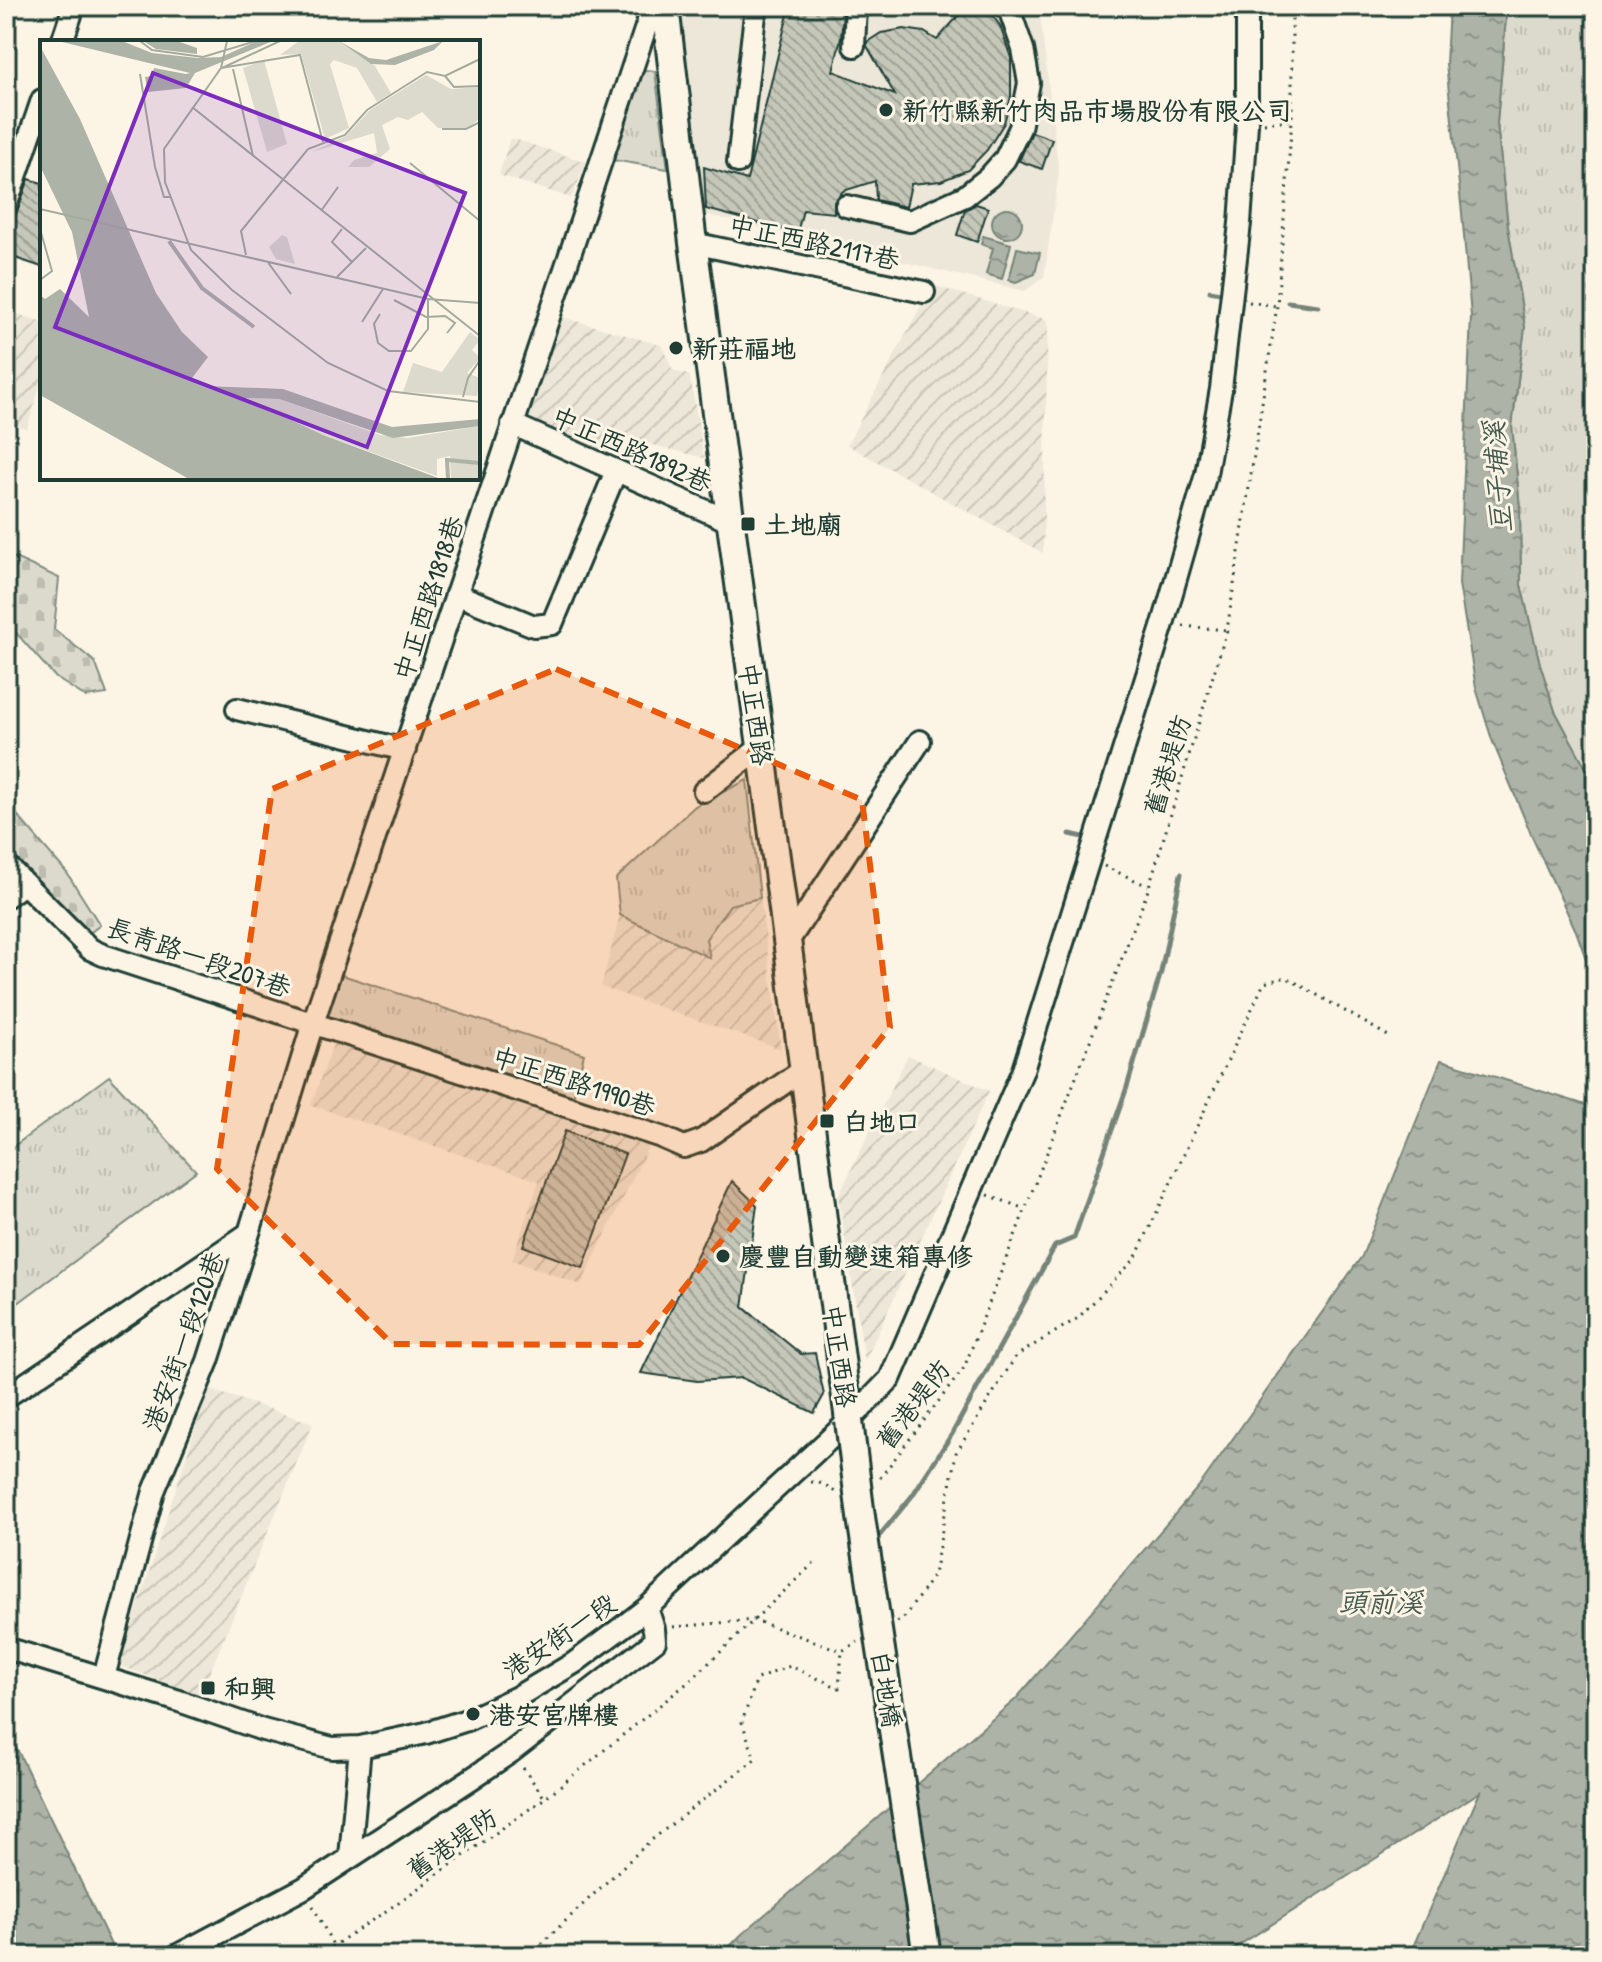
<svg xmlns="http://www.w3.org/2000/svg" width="1602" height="1962" font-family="'Patrick Hand','LXGW WenKai TC',sans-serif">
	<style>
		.built { fill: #ece7d8 }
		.industrial { fill: url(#industrial-furrows) }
		.grass { fill: url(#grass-tufts); stroke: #7e8c80; stroke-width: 2 }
		.cemetery { fill: url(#cemetery-stones); stroke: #7e8c80; stroke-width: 2 }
		.water { fill: url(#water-ripples); stroke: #758479; stroke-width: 2 }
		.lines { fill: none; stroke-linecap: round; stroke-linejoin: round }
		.stream { stroke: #758479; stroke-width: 5 }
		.building { fill: url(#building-back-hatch); stroke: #1f3d34; stroke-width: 2 }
		.minor-casing { stroke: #1f3d34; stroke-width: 26 }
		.major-casing { stroke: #1f3d34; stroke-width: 32 }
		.path { stroke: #1f3d34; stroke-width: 3; stroke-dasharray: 2 6; stroke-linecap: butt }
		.minor { stroke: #fcf5e5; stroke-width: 20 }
		.major { stroke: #fcf5e5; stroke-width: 26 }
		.major-bridge-casing { stroke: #1f3d34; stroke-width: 32; stroke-linecap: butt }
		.major-bridge { stroke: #fcf5e5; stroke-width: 26 }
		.marked { fill: #e8590c; fill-opacity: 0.2; stroke: #e8590c; stroke-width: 6; stroke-dasharray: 16 10; stroke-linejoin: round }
		.poi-dot { fill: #1f3d34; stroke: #fcf5e5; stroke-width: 3 }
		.labels { text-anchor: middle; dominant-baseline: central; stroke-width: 6; stroke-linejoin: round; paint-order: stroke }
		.poi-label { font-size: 26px; font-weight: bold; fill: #1f3d34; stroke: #fcf5e5; text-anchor: start }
		.street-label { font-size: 26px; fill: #1f3d34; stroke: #fcf5e5 }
		.water-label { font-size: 28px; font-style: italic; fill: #435a51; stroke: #fcf5e5 }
		.inset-river { fill: none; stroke: #aeb3a7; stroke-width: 4 }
		.inset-road { fill: none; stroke: #a4ab9e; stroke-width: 2 }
		.view { fill: #7b2cbf; fill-opacity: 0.15; stroke: #7b2cbf; stroke-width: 4 }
		.inset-edge { fill: none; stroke: #1f3d34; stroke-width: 4 }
	</style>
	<defs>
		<pattern id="industrial-furrows" width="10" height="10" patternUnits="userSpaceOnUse" patternTransform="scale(2)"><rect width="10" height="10" fill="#ece7d8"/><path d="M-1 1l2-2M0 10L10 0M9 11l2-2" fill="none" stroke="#cac7ba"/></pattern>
		<pattern id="grass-tufts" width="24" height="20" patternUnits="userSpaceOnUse" patternTransform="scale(2)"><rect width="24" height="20" fill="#dcdacc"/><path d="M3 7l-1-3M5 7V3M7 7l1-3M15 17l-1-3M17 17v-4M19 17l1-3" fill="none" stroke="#bcbcb0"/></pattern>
		<pattern id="cemetery-stones" width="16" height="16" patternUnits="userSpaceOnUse" patternTransform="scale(2)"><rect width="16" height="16" fill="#dcdacc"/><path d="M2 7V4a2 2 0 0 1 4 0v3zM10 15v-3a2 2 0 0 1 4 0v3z" fill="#bcbcb0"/></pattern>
		<pattern id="water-ripples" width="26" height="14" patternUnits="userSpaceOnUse" patternTransform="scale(2)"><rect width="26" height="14" fill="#aeb3a7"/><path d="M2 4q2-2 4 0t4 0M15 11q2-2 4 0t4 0" fill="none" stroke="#8d9389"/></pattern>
		<pattern id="building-back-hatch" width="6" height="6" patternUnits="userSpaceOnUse" patternTransform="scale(2)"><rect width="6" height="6" fill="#c5c7b9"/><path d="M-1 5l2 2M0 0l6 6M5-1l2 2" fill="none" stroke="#9fa397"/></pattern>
	</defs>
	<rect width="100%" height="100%" fill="#fcf5e5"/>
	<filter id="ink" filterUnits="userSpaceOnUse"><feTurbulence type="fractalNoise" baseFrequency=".0125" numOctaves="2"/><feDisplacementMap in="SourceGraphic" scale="16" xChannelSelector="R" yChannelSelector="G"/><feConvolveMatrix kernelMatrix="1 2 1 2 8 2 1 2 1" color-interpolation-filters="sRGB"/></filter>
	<g filter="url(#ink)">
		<path class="built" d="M672,6H1039L1059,173L1044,277L1025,291L704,214Z"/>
		<path class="industrial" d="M510,138L587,162L571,198L499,175Z
			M932,285L1048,320L1043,553L847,445Z
			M6,310L42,322V380L27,429L6,422Z
			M555,315L661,345L673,370L690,376L704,458L626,438L612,468L515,431Z
			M760,898L781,1049L601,987L620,915L709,957L706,939L730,905Z
			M336,1036L650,1143L581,1285L512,1260L539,1181L311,1105Z
			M908,1055L989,1091L865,1361L838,1196Z
			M208,1389L313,1423L200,1696L119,1665Z"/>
		<path class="grass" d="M1507,6H1596V751L1594,783L1555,711L1540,664L1521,585L1520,508L1512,426L1525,327L1508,227L1497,123Z
			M632,69L655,71L668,169L606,159Z
			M747,780L760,898L730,905L706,939L710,958L620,915L616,879L695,806Z
			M336,973L584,1054L571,1106L319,1020Z
			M109,1076L196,1171L6,1312V1152Z"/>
		<path class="cemetery" d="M6,554L59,578L54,629L95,662L107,694L86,697L56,678L9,625L6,619Z
			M6,802L67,873L100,925L86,936L6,856Z"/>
		<path class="water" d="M1449,6H1507L1497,123L1508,227L1525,327L1512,426L1520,508L1521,585L1540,664L1555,711L1593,781L1596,751V987L1576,931L1533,839L1492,740L1476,688L1459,584L1471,316L1462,213L1446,64Z
			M992 223a15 15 0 1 1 30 0a15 15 0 1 1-30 0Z
			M983,236L1011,244L1002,279L986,274L993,248L981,244Z
			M1017,248L1040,253L1035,274L1016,282L1009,280Z
			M1441,1060L1589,1106L1596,1069V1956H1409L1480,1792L1222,1956H720L741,1935L1016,1699L1200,1485L1362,1256Z
			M6,1745L17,1749L114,1951L105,1956H6Z"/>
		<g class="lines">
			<path class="stream" d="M1210,291L1220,293
				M1288,302L1318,306
				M1070,834L1083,837
				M880,1535L912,1496L952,1434L1055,1246L1074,1238L1127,1087L1161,972L1181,874"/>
		</g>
		<path class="building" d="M790,6H813L843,12L841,38L833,71L895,95L867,46V42L881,33L904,29L924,32L937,40L967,6H986L1000,26L1011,58V97L1004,123L987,150L968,170L941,181L911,184L906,207L876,200L875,181L843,191L834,202V213L803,210L797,233L706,209L704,167L747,180Z
			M1032,132L1052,139L1042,169L1019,161Z
			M29,179L42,183V267L6,255V241Z
			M976,204L988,208L977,242L957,235L965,210Z
			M565,1131L625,1154L583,1268L523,1246Z
			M732,1181L757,1205L743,1307L801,1354L815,1353L824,1395L814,1413L742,1378L697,1381L641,1373Z"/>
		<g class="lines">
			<defs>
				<path id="minor" d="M62,42L74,6
					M854,46L856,6
					M738,162L756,6
					M6,206L42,100
					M846,206L910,221L965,196L989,177L1005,159L1020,128L1029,83L1023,49L1008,6
					M693,243L924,292
					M512,424L731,522
					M456,594L534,626L552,624L616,471
					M237,709L405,750
					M704,791L761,747
					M6,865L90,949L103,955L661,1137L684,1147L701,1141L803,1070
					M6,897L24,884
					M787,943L920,741
					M6,1397L249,1233
					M6,1648L176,1700L263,1730L332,1748L360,1747L426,1733L467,1720L517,1697L574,1663L621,1628L647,1608L774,1490L849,1421L890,1379L1023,1070L1163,624L1206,474L1221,389L1240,223L1247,124V6
					M104,1677L154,1491L208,1361L249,1233L313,1023L653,6
					M350,1857L360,1747
					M176,1956L304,1888L471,1779L511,1752L655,1641L654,1629L647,1608"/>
				<path id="major" d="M665,6L693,243L783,909L849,1421"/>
			</defs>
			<use href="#minor" class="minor-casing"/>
			<use href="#major" class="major-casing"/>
			<path class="path" d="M1264,123L1292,120
				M1249,302L1277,306
				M1183,626L1227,630
				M1104,866L1148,886
				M988,1195L1025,1209
				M880,1478L964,1368L1147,893L1227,630L1277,306L1292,120V6
				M811,1482C821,1482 828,1486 836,1493
				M897,1622L903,1619L934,1575L956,1453L1016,1356L1078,1318L1135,1259L1264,983L1286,977L1390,1037
				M673,1627L754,1620L842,1651L858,1642
				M523,1768L544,1797
				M313,1906L333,1945
				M318,1956L389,1909L545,1798L691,1680L817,1560
				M521,1956L539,1946L649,1842L755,1759L742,1722L757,1679L790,1666L839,1688L842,1651"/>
			<use href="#minor" class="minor"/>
			<use href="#major" class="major"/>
			<defs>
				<path id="major-bridge" d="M849,1421L861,1517L927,1956"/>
			</defs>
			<use href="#major-bridge" class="major-bridge-casing"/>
			<use href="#major-bridge" class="major-bridge"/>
		</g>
	</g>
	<path class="marked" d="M556,669L862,800L890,1027L639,1345L392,1344L217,1169L272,789Z"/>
	<g class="poi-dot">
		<circle cx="886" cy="110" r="8"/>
		<circle cx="676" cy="348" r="8"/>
		<rect x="740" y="516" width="16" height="16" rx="4"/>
		<rect x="819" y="1113" width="16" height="16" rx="4"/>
		<circle cx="723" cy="1256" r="8"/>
		<rect x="200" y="1680" width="16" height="16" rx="4"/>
		<circle cx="473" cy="1714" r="8"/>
	</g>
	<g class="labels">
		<g class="poi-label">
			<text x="902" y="110">新竹縣新竹肉品市場股份有限公司</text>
			<text x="692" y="348">新莊福地</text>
			<text x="764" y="524">土地廟</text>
			<text x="843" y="1121">白地口</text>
			<text x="739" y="1256">慶豐自動變速箱專修</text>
			<text x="224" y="1688">和興</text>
			<text x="489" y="1714">港安宫牌樓</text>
		</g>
		<g class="street-label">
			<text transform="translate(814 242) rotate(12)">中正西路2117巷</text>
			<text transform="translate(632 449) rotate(24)">中正西路1892巷</text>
			<text transform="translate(428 598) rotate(-72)">中正西路1818巷</text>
			<text transform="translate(756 714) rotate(82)">中正西路</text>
			<text transform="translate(1167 765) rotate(-73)">舊港堤防</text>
			<text transform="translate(199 957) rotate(19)">長青路一段207巷</text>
			<text transform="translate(574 1081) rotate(18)">中正西路1990巷</text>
			<text transform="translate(183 1341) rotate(-70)">港安街一段120巷</text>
			<text transform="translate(840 1356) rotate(82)">中正西路</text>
			<text transform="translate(913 1404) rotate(-53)">舊港堤防</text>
			<text transform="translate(559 1636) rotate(-34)">港安街一段</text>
			<text transform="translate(887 1689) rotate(81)">白地橋</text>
			<text transform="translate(452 1843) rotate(-35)">舊港堤防</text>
		</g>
		<g class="water-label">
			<text transform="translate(1497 477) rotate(-94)">豆子埔溪</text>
			<text x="1381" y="1602">頭前溪</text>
		</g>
	</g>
	<g transform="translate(40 40)">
		<rect width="440" height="440" fill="#fcf5e5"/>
		<path d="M259,1H299L335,26L351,53L337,62L317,28L294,20L290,24L309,88L285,99L261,14L240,15ZM224,20L247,104L227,112L203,28ZM242,195L247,197L255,224L236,219L229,207ZM203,358L239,359L340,395L367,398L440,386V439H411L410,416L397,419V436L283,395Z" fill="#dcdacc"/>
		<path d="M386,35L411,49L440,47V78L428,88H398L382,72L368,80L358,77L342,85L350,109L329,127H308L314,120L337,113L334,93L272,112L306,96L330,70Z" fill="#dcdacc"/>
		<path d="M430,292L440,300L432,310L440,318L427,333L440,338L437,356L363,352L373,323L402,332Z" fill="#dcdacc"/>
		<path d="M18,1H82L112,13L158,18L181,17L217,1H233L155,33L146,48L108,52L105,37L112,36L114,28L146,34L150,33ZM103,1H137L157,8V14L116,9ZM299,1L329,18L346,20L403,1L394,10L355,25L331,24ZM0,6L40,79L116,253L142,292L168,317L152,338L166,346L243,349L352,387L440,379V386L353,398L239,359L205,358L283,395L401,439H149L0,355V255L5,259L20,249L49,277L32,192L0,126Z" fill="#aeb3a7"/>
		<path class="inset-river" d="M129,201L162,248L214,287M408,439L407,420L440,423"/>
		<path class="inset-road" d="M100,1L112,10L163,17L216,1M187,1L181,28L124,109L125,142L151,210L192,250L288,323L348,351L440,362M181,28L260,15L283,102M182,28L240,1M193,29L213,116M100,34L115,127L124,157H130M405,36L414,47L440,46M152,67L440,296M402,89H426L440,82M370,123L440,181M0,169L388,259L440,263M281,171L298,147M0,189L12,231L0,240M302,189L292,202L312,222M206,215L201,191L268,109L305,95L327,70L387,32L405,36L440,19M227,221L251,254M297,237L326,208M354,260L386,277L405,276L415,283L407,293M340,274L334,284L338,303L349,311H371L388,289V259M322,282L343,249M423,357L428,338L440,320"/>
		<path class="view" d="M113,33L425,153L327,407L15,287Z"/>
		<rect width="440" height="440" class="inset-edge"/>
	</g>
	<rect width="1602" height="1962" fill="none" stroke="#fcf5e5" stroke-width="32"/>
	<rect x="16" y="16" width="1570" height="1930" fill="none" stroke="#1f3d34" stroke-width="3" filter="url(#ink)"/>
</svg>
